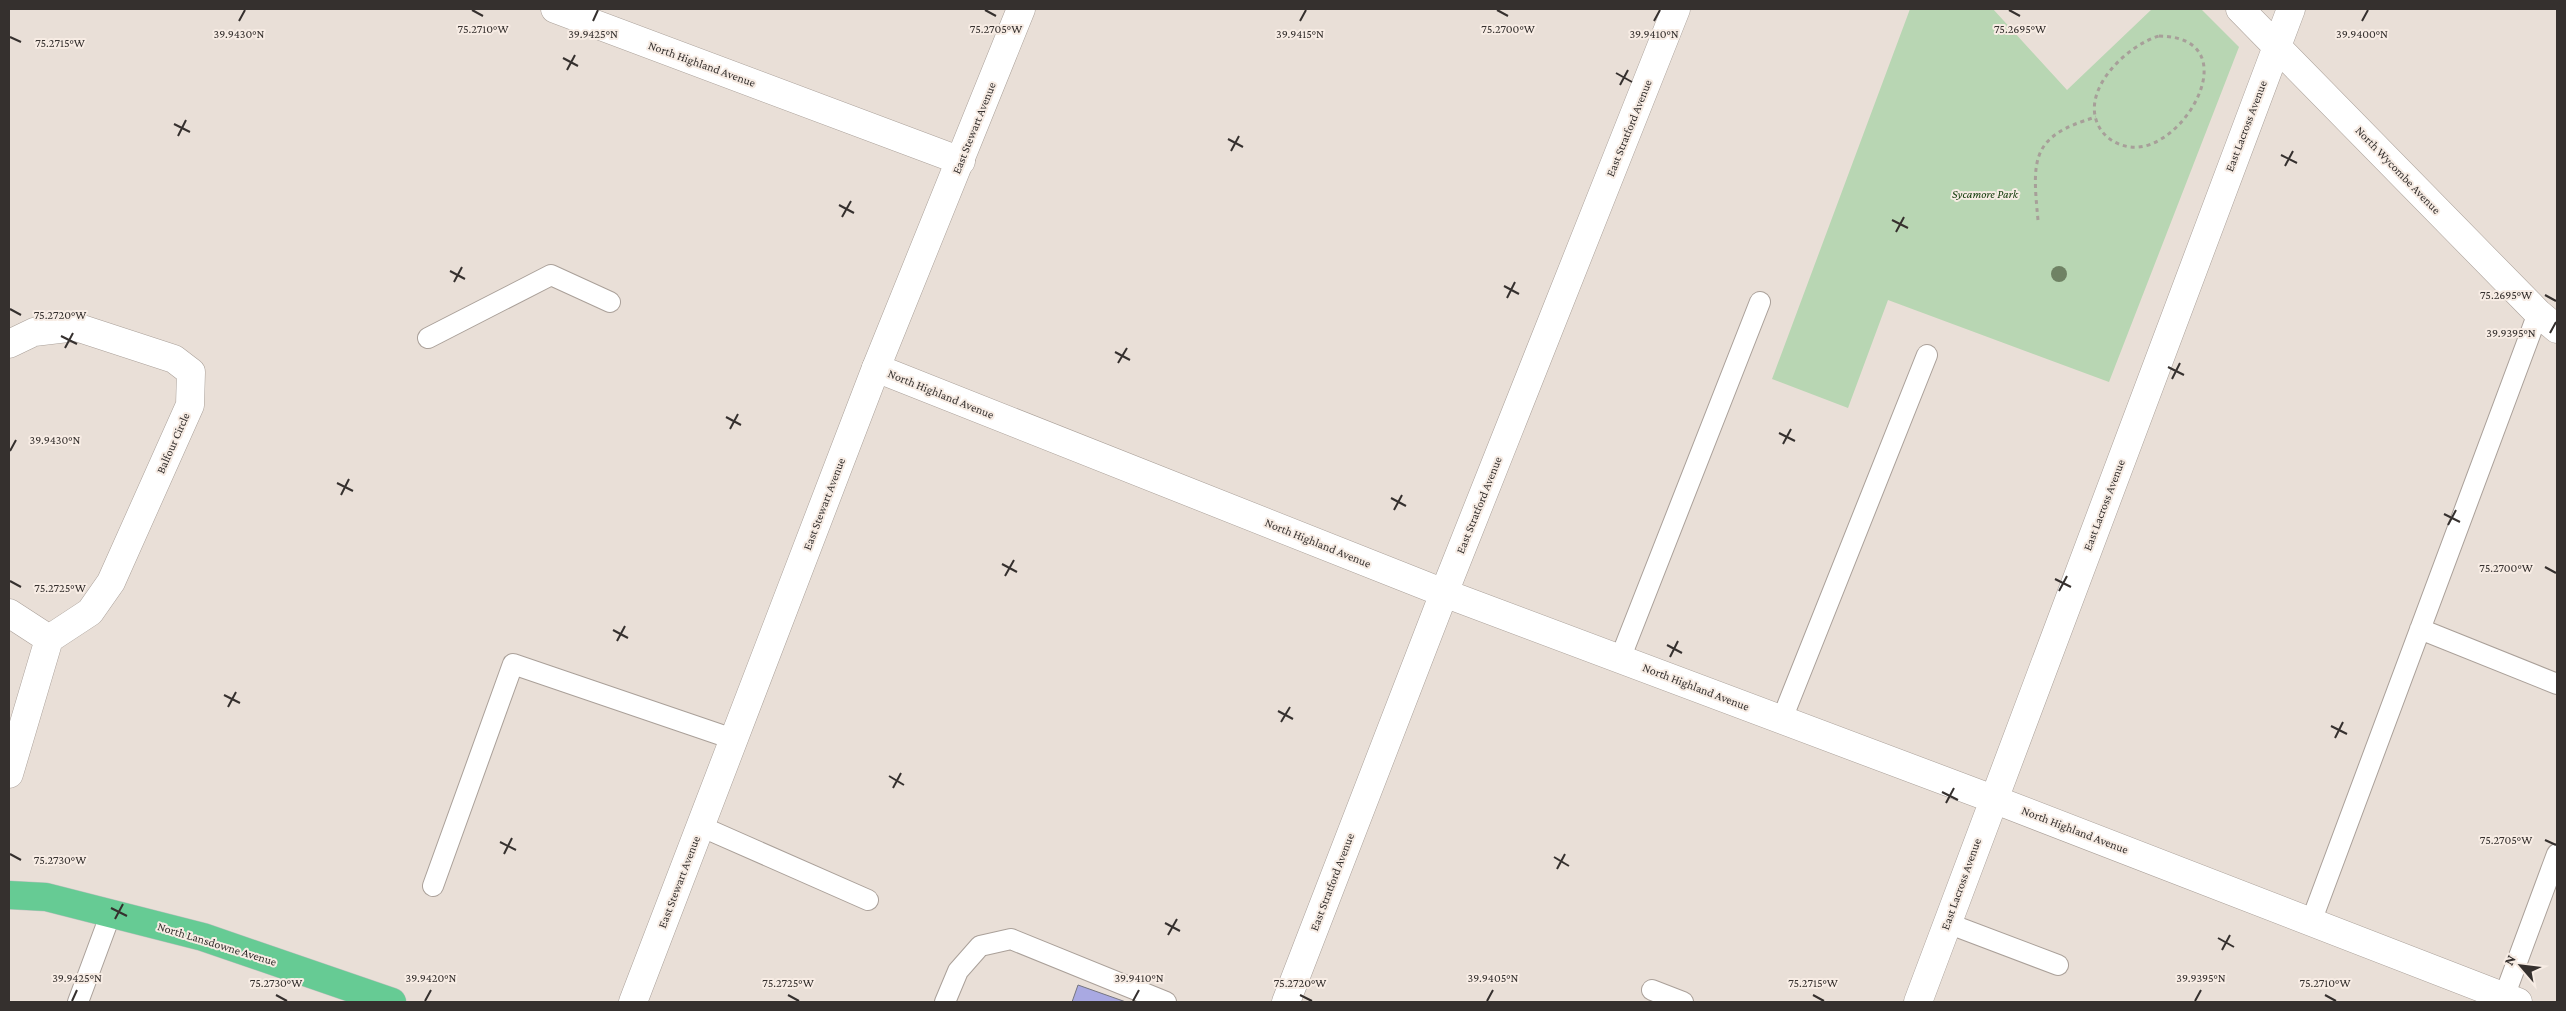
<svg xmlns="http://www.w3.org/2000/svg" width="2566" height="1011" font-family="'Crimson Pro',serif">
	<style>
		.green { fill: #b8d6b3 }
		.building { fill: #a9a9e2; stroke: #757580 }
		.lines { fill: none; stroke-linecap: round; stroke-linejoin: round }
		.service-casing { stroke: #aaa099; stroke-width: 22 }
		.minor-casing { stroke: #aaa099; stroke-width: 29 }
		.tertiary-casing { stroke: #aaa099; stroke-width: 29 }
		.primary-casing { stroke: #c2c1c0; stroke-width: 29 }
		.path { stroke: #a79f99; stroke-width: 3; stroke-dasharray: 4 4; stroke-linecap: butt }
		.service { stroke: #fff; stroke-width: 20 }
		.minor { stroke: #fff; stroke-width: 28 }
		.tertiary { stroke: #fff; stroke-width: 28 }
		.primary { stroke: #66cb94; stroke-width: 28 }
		.tree { fill: #6f8264 }
		.ticks { fill: none; stroke: #35302e; stroke-width: 2 }
		.labels { text-anchor: middle; dominant-baseline: central; stroke-width: 4; stroke-linejoin: round; paint-order: stroke }
		.street-label { font-size: 12px; fill: #35302e; stroke: #f7ece4 }
		.park-label { font-size: 12px; font-style: italic; fill: #0c3605; stroke: #f7ece4 }
		.ticks-label { font-size: 12px; text-anchor: middle; fill: #35302e; stroke: #f7ece4; stroke-width: 4; stroke-linejoin: round; paint-order: stroke }
	</style>
	<rect width="100%" height="100%" fill="#e9dfd7"/>
	<path class="green" d="M1910,9H1993L2067,90L2152,9H2201L2239,47L2109,382L1888,300L1848,408L1772,379Z"/>
	<path class="building" d="M1078,985L1126,1002H1072Z"/>
	<g class="lines">
		<defs>
			<path id="service" d="M428,338L551,275L610,302
				M2420,629L2557,684
				M1620,659L1760,302
				M1782,719L1927,355
				M700,826L868,900
				M433,886L513,664L733,739
				M2311,922L2538,313
				M1947,923L2058,965
				M1652,990L1683,1002
				M2504,997L2557,854
				M78,1002L111,913
				M945,1002L958,971L980,946L1011,939L1166,1002"/>
			<path id="minor" d="M555,9L961,161
				M2240,9L2538,313L2557,329
				M9,344L34,332L76,327L174,359L191,372L190,405L111,582L90,612L49,639L9,774
				M876,368L1444,593L1993,799L2518,1002
				M9,613L49,639
				M1286,1002L1444,593L1676,9
				M1918,1002L2291,9"/>
			<path id="tertiary" d="M633,1002L876,368L1021,9"/>
			<path id="primary" d="M9,895L46,897L203,937L392,1002"/>
		</defs>
		<use href="#service" class="service-casing"/>
		<use href="#minor" class="minor-casing"/>
		<use href="#tertiary" class="tertiary-casing"/>
		<use href="#primary" class="primary-casing"/>
		<path class="path" d="M2159,36C2250,37 2184,154 2130,147C2118,145 2108,140 2101,130C2076,93 2127,45 2159,36Z
			M2038,220C2032,158 2031,136 2096,117"/>
		<use href="#service" class="service"/>
		<use href="#minor" class="minor"/>
		<use href="#tertiary" class="tertiary"/>
		<use href="#primary" class="primary"/>
	</g>
	<circle class="tree" cx="2059" cy="274" r="8"/>
	<path class="ticks" d="M472,10L483,16M985,10L996,16M1497,10L1508,16M2009,10L2020,16M239,21L245,10M593,21L598,10M1300,21L1306,10M1654,21L1660,10M2362,21L2368,10M10,37L21,42M563,58L578,66M567,70L575,55M1616,73L1632,82M1620,85L1628,70M174,124L190,132M178,136L186,120M1228,139L1243,147M1231,151L1239,136M2281,155L2297,163M2285,166L2293,151M839,205L854,213M842,217L851,201M1892,220L1908,228M1896,232L1904,217M450,271L465,279M454,282L462,267M1504,286L1519,294M2545,295L2556,301M1507,298L1515,282M10,309L21,315M2550,333L2556,322M61,336L77,344M65,348L73,333M1115,352L1130,360M1118,363L1127,348M2168,367L2184,375M2172,379L2180,363M726,417L741,425M730,429L738,414M1779,433L1795,441M1783,444L1791,429M10,451L16,440M337,483L353,491M341,495L349,479M1391,498L1406,506M1394,510L1402,495M2444,514L2460,522M2448,525L2456,510M1002,564L1017,572M2545,567L2556,573M1005,576L1014,560M2055,579L2071,587M10,581L21,587M2059,591L2067,576M613,630L628,638M617,641L625,626M1667,645L1682,653M1670,657L1678,641M224,695L240,703M228,707L236,692M1278,711L1293,719M1281,722L1290,707M2331,726L2347,734M2335,738L2343,722M889,776L904,785M893,788L901,773M1942,792L1958,800M1946,803L1954,788M2545,840L2556,845M500,842L516,850M10,854L21,860M504,854L512,838M1554,857L1569,866M1557,869L1565,854M111,908L127,916M115,919L123,904M1165,923L1180,931M1168,935L1177,919M2218,938L2234,947M2222,950L2230,935M276,995L287,1001M788,995L799,1001M1300,995L1312,1001M1813,995L1824,1001M2325,995L2336,1001M72,1001L77,990M425,1001L431,990M1133,1001L1139,990M1487,1001L1493,990M2195,1001L2201,990"/>
	<g class="labels">
		<g class="street-label">
			<text transform="translate(702 64) rotate(20)">North Highland Avenue</text>
			<text transform="translate(2246 126) rotate(-69)">East Lacross Avenue</text>
			<text transform="translate(974 128) rotate(-68)">East Stewart Avenue</text>
			<text transform="translate(1629 128) rotate(-68)">East Stratford Avenue</text>
			<text transform="translate(2398 170) rotate(46)">North Wycombe Avenue</text>
			<text transform="translate(941 394) rotate(22)">North Highland Avenue</text>
			<text transform="translate(173 443) rotate(-66)">Balfour Circle</text>
			<text transform="translate(824 504) rotate(-69)">East Stewart Avenue</text>
			<text transform="translate(1479 505) rotate(-68)">East Stratford Avenue</text>
			<text transform="translate(2104 505) rotate(-69)">East Lacross Avenue</text>
			<text transform="translate(1318 543) rotate(22)">North Highland Avenue</text>
			<text transform="translate(1696 687) rotate(21)">North Highland Avenue</text>
			<text transform="translate(2075 830) rotate(21)">North Highland Avenue</text>
			<text transform="translate(679 882) rotate(-69)">East Stewart Avenue</text>
			<text transform="translate(1332 882) rotate(-69)">East Stratford Avenue</text>
			<text transform="translate(1961 884) rotate(-70)">East Lacross Avenue</text>
			<text transform="translate(217 944) rotate(17)">North Lansdowne Avenue</text>
		</g>
		<g class="park-label">
			<text x="1985" y="194">Sycamore Park</text>
		</g>
	</g>
	<g class="ticks-label">
		<text x="483" y="33">75.2710°W</text>
		<text x="996" y="33">75.2705°W</text>
		<text x="1508" y="33">75.2700°W</text>
		<text x="2020" y="33">75.2695°W</text>
		<text x="239" y="38">39.9430°N</text>
		<text x="593" y="38">39.9425°N</text>
		<text x="1300" y="38">39.9415°N</text>
		<text x="1654" y="38">39.9410°N</text>
		<text x="2362" y="38">39.9400°N</text>
		<text x="60" y="47">75.2715°W</text>
		<text x="2506" y="299">75.2695°W</text>
		<text x="60" y="319">75.2720°W</text>
		<text x="2511" y="337">39.9395°N</text>
		<text x="55" y="444">39.9430°N</text>
		<text x="2506" y="572">75.2700°W</text>
		<text x="60" y="592">75.2725°W</text>
		<text x="2506" y="844">75.2705°W</text>
		<text x="60" y="864">75.2730°W</text>
		<text x="77" y="982">39.9425°N</text>
		<text x="431" y="982">39.9420°N</text>
		<text x="1139" y="982">39.9410°N</text>
		<text x="1493" y="982">39.9405°N</text>
		<text x="2201" y="982">39.9395°N</text>
		<text x="276" y="987">75.2730°W</text>
		<text x="788" y="987">75.2725°W</text>
		<text x="1300" y="987">75.2720°W</text>
		<text x="1813" y="987">75.2715°W</text>
		<text x="2325" y="987">75.2710°W</text>
	</g>
	<rect width="2566" height="1011" fill="none" stroke="#35302e" stroke-width="20"/>
	<g transform="translate(2521 966) rotate(298)" stroke="#f7ece4" stroke-width="4" paint-order="stroke">
	<path d="M0-4L9 19L0 12L-9 19Z" fill="#35302e"/>
	<text y="-8" font-size="14" font-weight="bold" text-anchor="middle" fill="#35302e">N</text>
	</g>
</svg>
